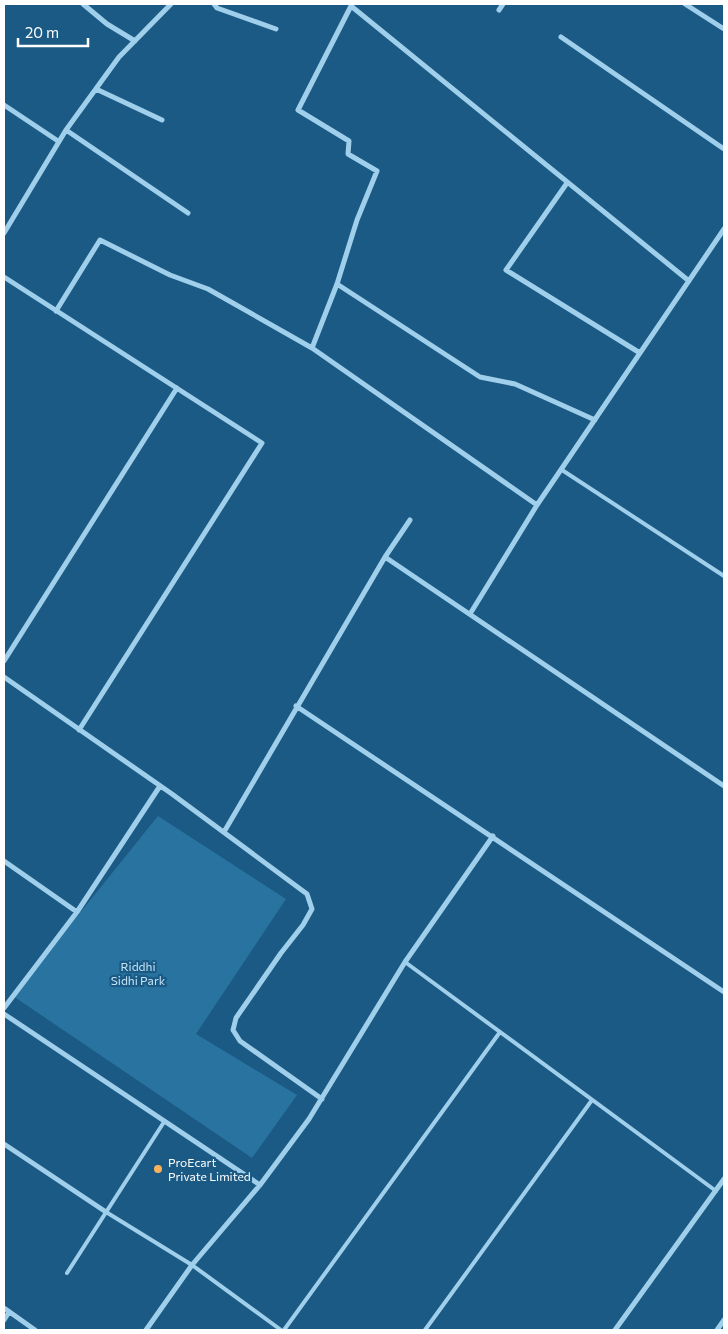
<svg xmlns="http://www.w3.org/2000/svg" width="728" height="1334" font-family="Commissioner,sans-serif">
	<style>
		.green { fill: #2973a1 }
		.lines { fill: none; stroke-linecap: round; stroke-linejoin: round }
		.service { stroke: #a0cfeb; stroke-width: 4 }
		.minor { stroke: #a0cfeb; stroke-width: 5 }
		.poi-dot { fill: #fdb35c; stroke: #1a5a84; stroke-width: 2 }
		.labels { text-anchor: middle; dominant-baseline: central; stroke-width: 4.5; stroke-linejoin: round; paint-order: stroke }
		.park-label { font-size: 12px; fill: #c5e5f8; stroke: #1a5a84 }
		.poi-label { font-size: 12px; fill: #fff; stroke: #1a5a84; text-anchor: start }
	</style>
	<rect width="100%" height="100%" fill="#1a5a84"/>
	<path class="green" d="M158,816L286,899L196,1034L297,1095L252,1158L13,996Z"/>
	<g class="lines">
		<path class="service" d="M562,470L724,576
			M405,962L716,1191
			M106,1212L192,1265L281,1330
			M67,1273L164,1122
			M284,1330L500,1032
			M425,1330L592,1100"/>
		<path class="minor" d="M83,4L107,24L135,41
			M214,4L217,8L276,29
			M685,4L724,29
			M499,10L503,4
			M561,37L724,149
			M96,89L162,120
			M4,105L58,141
			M66,130L188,213
			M567,183L506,270L640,353
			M4,233L66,130L119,57L171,4
			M4,277L262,443L79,730
			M337,284L480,377L515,384L595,420
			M56,311L100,240L170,275L208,289L312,348L537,505
			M312,348L337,284L357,220L377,171L348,154L349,141L298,110L351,6L689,281
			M385,557L724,786
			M470,614L537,505L724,229
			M4,661L177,388
			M4,677L172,794L307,894L312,909L303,925L281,953L236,1018L233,1030L240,1041L322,1099
			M296,706L724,992
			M224,832L385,557L410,520
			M4,861L77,912
			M4,1008L77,912L160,786
			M4,1014L260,1185
			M4,1144L106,1212
			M4,1308L35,1330
			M4,1320L9,1312
			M146,1330L192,1265L260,1185L309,1119L405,962L493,836
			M615,1330L724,1179
			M717,1330L724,1320"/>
	</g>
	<circle class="poi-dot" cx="158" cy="1169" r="5"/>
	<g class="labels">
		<g class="park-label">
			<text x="138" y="966">Riddhi<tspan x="138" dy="14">Sidhi Park</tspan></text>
		</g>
		<g class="poi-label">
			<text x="168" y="1162">ProEcart<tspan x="168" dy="14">Private Limited</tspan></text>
		</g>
	</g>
	<rect width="728" height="1334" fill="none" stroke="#ffffff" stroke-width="10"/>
	<path d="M18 38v8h70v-8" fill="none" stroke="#ffffff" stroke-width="2.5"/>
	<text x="25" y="38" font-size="15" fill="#ffffff" stroke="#1a5a84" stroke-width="4" paint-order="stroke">20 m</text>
</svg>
